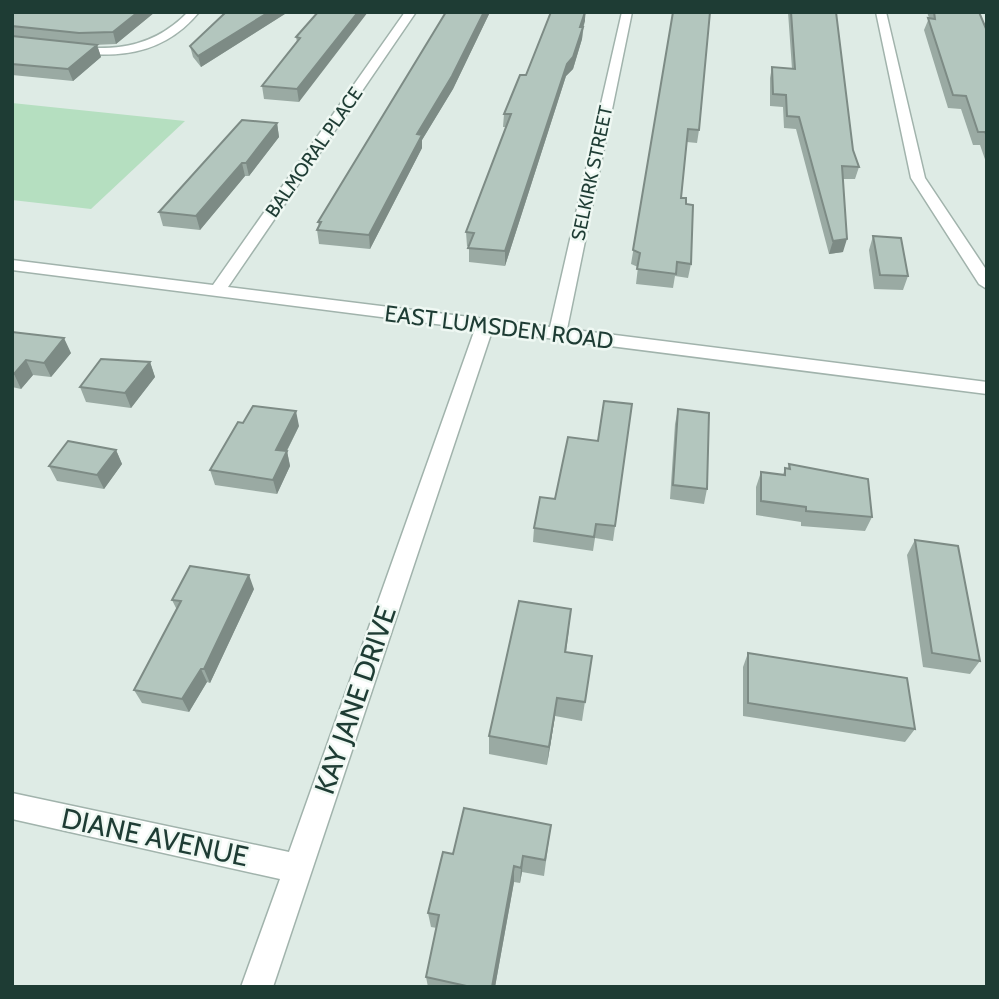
<svg xmlns="http://www.w3.org/2000/svg" width="999" height="999" font-family="Cabin,sans-serif">
	<style>
		.green { fill: #b5dfc0 }
		.lines { fill: none; stroke-linecap: round; stroke-linejoin: round }
		.minor-casing { stroke: #a1b3ac; stroke-width: 3 }
		.minor { fill: #fff; fill-rule: evenodd }
		.wall { fill: #9aaaa3 }
		.shaded-wall { fill: #7d8b85 }
		.building { fill: #b3c6be; stroke: #7d8b85; stroke-width: 2 }
		.labels { text-anchor: middle; dominant-baseline: central; stroke-width: 5; stroke-linejoin: round; paint-order: stroke }
		.far-street-label { font-size: 19px; fill: #1e3c34; stroke: #eff8f3 }
		.street-label { font-size: 23px; fill: #1e3c34; stroke: #eff8f3 }
		.near-street-label { font-size: 28px; fill: #1e3c34; stroke: #eff8f3 }
	</style>
	<rect width="100%" height="100%" fill="#deebe5"/>
	<path class="green" d="M12,103L185,121L91,209L12,200Z"/>
	<g class="lines">
		<defs>
			<path id="minor" d="M188,12H199C149,73 80,53 12,45V39C77,46 137,65 188,12Z
				M405,12H416L228,287L550,327L622,12H632L567,329L987,382V394L492,331L273,987H241L280,879L12,819V793L289,852L475,329L12,270V260L213,285Z
				M876,12H886L925,178L987,271V289L979,284L911,178Z"/>
		</defs>
		<use href="#minor" class="minor-casing"/>
		<use href="#minor" class="minor"/>
	</g>
	<path class="wall" d="M12,12H155L116,44L93,45H97L101,57L73,81L12,75Z
		M226,12H288L201,67L193,57L190,46Z
		M318,12L299,102L264,99L262,86L297,42L296,37Z
		M446,12H490L453,89L422,140V148L370,249L319,244L317,230L319,226L318,222Z
		M551,12H586L582,39L573,69L566,76L505,266L469,262V247L467,246L466,232L506,127H503L504,114L526,75Z
		M673,12L699,130L697,143L687,142L681,198L686,204L691,264L688,278L675,276L673,288L636,284L638,267L631,264Z
		M788,12H836L853,150L859,167L855,179H842L843,252L829,254L796,129L784,128L783,107L770,106V78L772,67L792,69Z
		M927,12H979L987,31V165L980,145H973L961,109L948,108L924,30L929,18Z
		M277,123L279,137L249,176H245L200,230L163,226L159,212Z
		M873,236L908,276L903,290L874,289L869,250Z
		M12,332L71,353L51,377L33,375L21,389L12,387Z
		M150,362L155,377L131,408L86,402L80,387Z
		M632,404L613,541L595,538L593,551L533,542L534,528L598,441Z
		M678,409L707,489L704,504L670,499L675,424Z
		M299,426L287,451L290,466L277,494L215,485L210,470Z
		M116,450L122,464L104,489L57,481L49,466Z
		M789,464L872,517L865,531L801,526V522L756,515V487L761,472L783,475L785,468L788,469Z
		M915,540L980,661L970,674L923,667L907,555Z
		M254,589L210,683L207,682L189,712L142,703L134,690L177,610L172,600Z
		M569,629L566,652L592,656L582,721L555,716L547,765L489,754V736Z
		M748,653L915,729L905,742L743,716V667Z
		M551,825L544,876L522,872L520,883L514,882L495,987H428L426,977L437,928L431,927L428,913L453,854Z"/>
	<path class="shaded-wall" d="M138,12H155L116,44L113,32Z
		M269,12H288L201,67L198,56Z
		M358,12H368L299,102L297,89Z
		M484,12H490L453,89L422,140V148L370,249L369,235L417,134Z
		M585,12V21L579,39L580,27Z
		M583,27L582,39L573,69L566,76L505,266V251L567,64Z
		M97,45L101,57L73,81L68,69Z
		M277,123L279,137L249,176L246,163Z
		M242,163L245,176L200,230L196,216Z
		M847,239L843,252L829,254L833,241Z
		M64,338L71,353L51,377L44,363Z
		M26,360L33,375L21,389L14,374Z
		M150,362L155,377L131,408L125,393Z
		M296,411L299,426L280,464L276,450Z
		M116,450L122,464L104,489L97,475Z
		M287,451L290,466L277,494L273,480Z
		M249,575L254,589L210,683L204,669Z
		M201,669L207,682L189,712L182,699Z
		M557,698L555,716L547,765L549,747Z
		M523,856L522,872L520,883L521,868Z
		M514,866V882L495,987H492Z"/>
	<path class="building" d="M12,12H138L113,32L79,33L12,26Z
		M226,12H269L198,56L190,46Z
		M318,12H358L297,89L262,86L300,38L296,37Z
		M446,12H484L452,76L417,134L422,135L369,235L317,230L321,222H318Z
		M551,12H585L580,27H583L573,57L567,64L505,251L468,248L474,233L466,232L511,114H504L520,75H526Z
		M673,12H710L699,130L688,129L681,198H686V204L693,205L691,264L677,262L676,274L637,269L640,253L633,250Z
		M791,12H836L853,150L859,167L842,166L847,239L833,241L799,117L787,116L786,95L773,94L772,67L795,69Z
		M934,12H979L987,31V136L985,132H978L966,96L953,95L928,18L935,19Z
		M12,36L97,45L68,69L12,64Z
		M242,120L277,123L246,163H242L196,216L159,212Z
		M873,236L901,238L908,276L880,275Z
		M12,332L64,338L44,363L26,360L14,374H12Z
		M101,359L150,362L125,393L80,387Z
		M604,401L632,404L615,526L596,524L594,537L534,528L540,497L555,499L568,437L598,441Z
		M253,406L296,411L276,450L287,451L273,480L210,470L238,422L243,423Z
		M678,409L709,413L707,489L673,485Z
		M68,441L116,450L97,475L49,466Z
		M789,464L868,479L872,517L806,511V507L761,501V472L785,475V468L790,469Z
		M915,540L958,546L980,661L932,653Z
		M190,566L249,575L204,669H201L182,699L134,690L181,601L172,600Z
		M519,601L571,609L565,652L592,656L585,702L557,698L549,747L489,736Z
		M748,653L907,678L915,729L748,703Z
		M464,808L551,825L545,860L523,856L521,868L514,866L492,987H471L426,977L439,915L428,913L443,852L453,854Z"/>
	<g class="labels">
		<g class="far-street-label">
			<text transform="translate(314 152) rotate(-55)">BALMORAL PLACE</text>
			<text transform="translate(592 173) rotate(-78)">SELKIRK STREET</text>
		</g>
		<g class="street-label">
			<text transform="translate(499 327) rotate(7)">EAST LUMSDEN ROAD</text>
		</g>
		<g class="near-street-label">
			<text transform="translate(355 700) rotate(-71)">KAY JANE DRIVE</text>
			<text transform="translate(155 837) rotate(12)">DIANE AVENUE</text>
		</g>
	</g>
	<rect width="999" height="999" fill="none" stroke="#1e3c34" stroke-width="28"/>
</svg>
